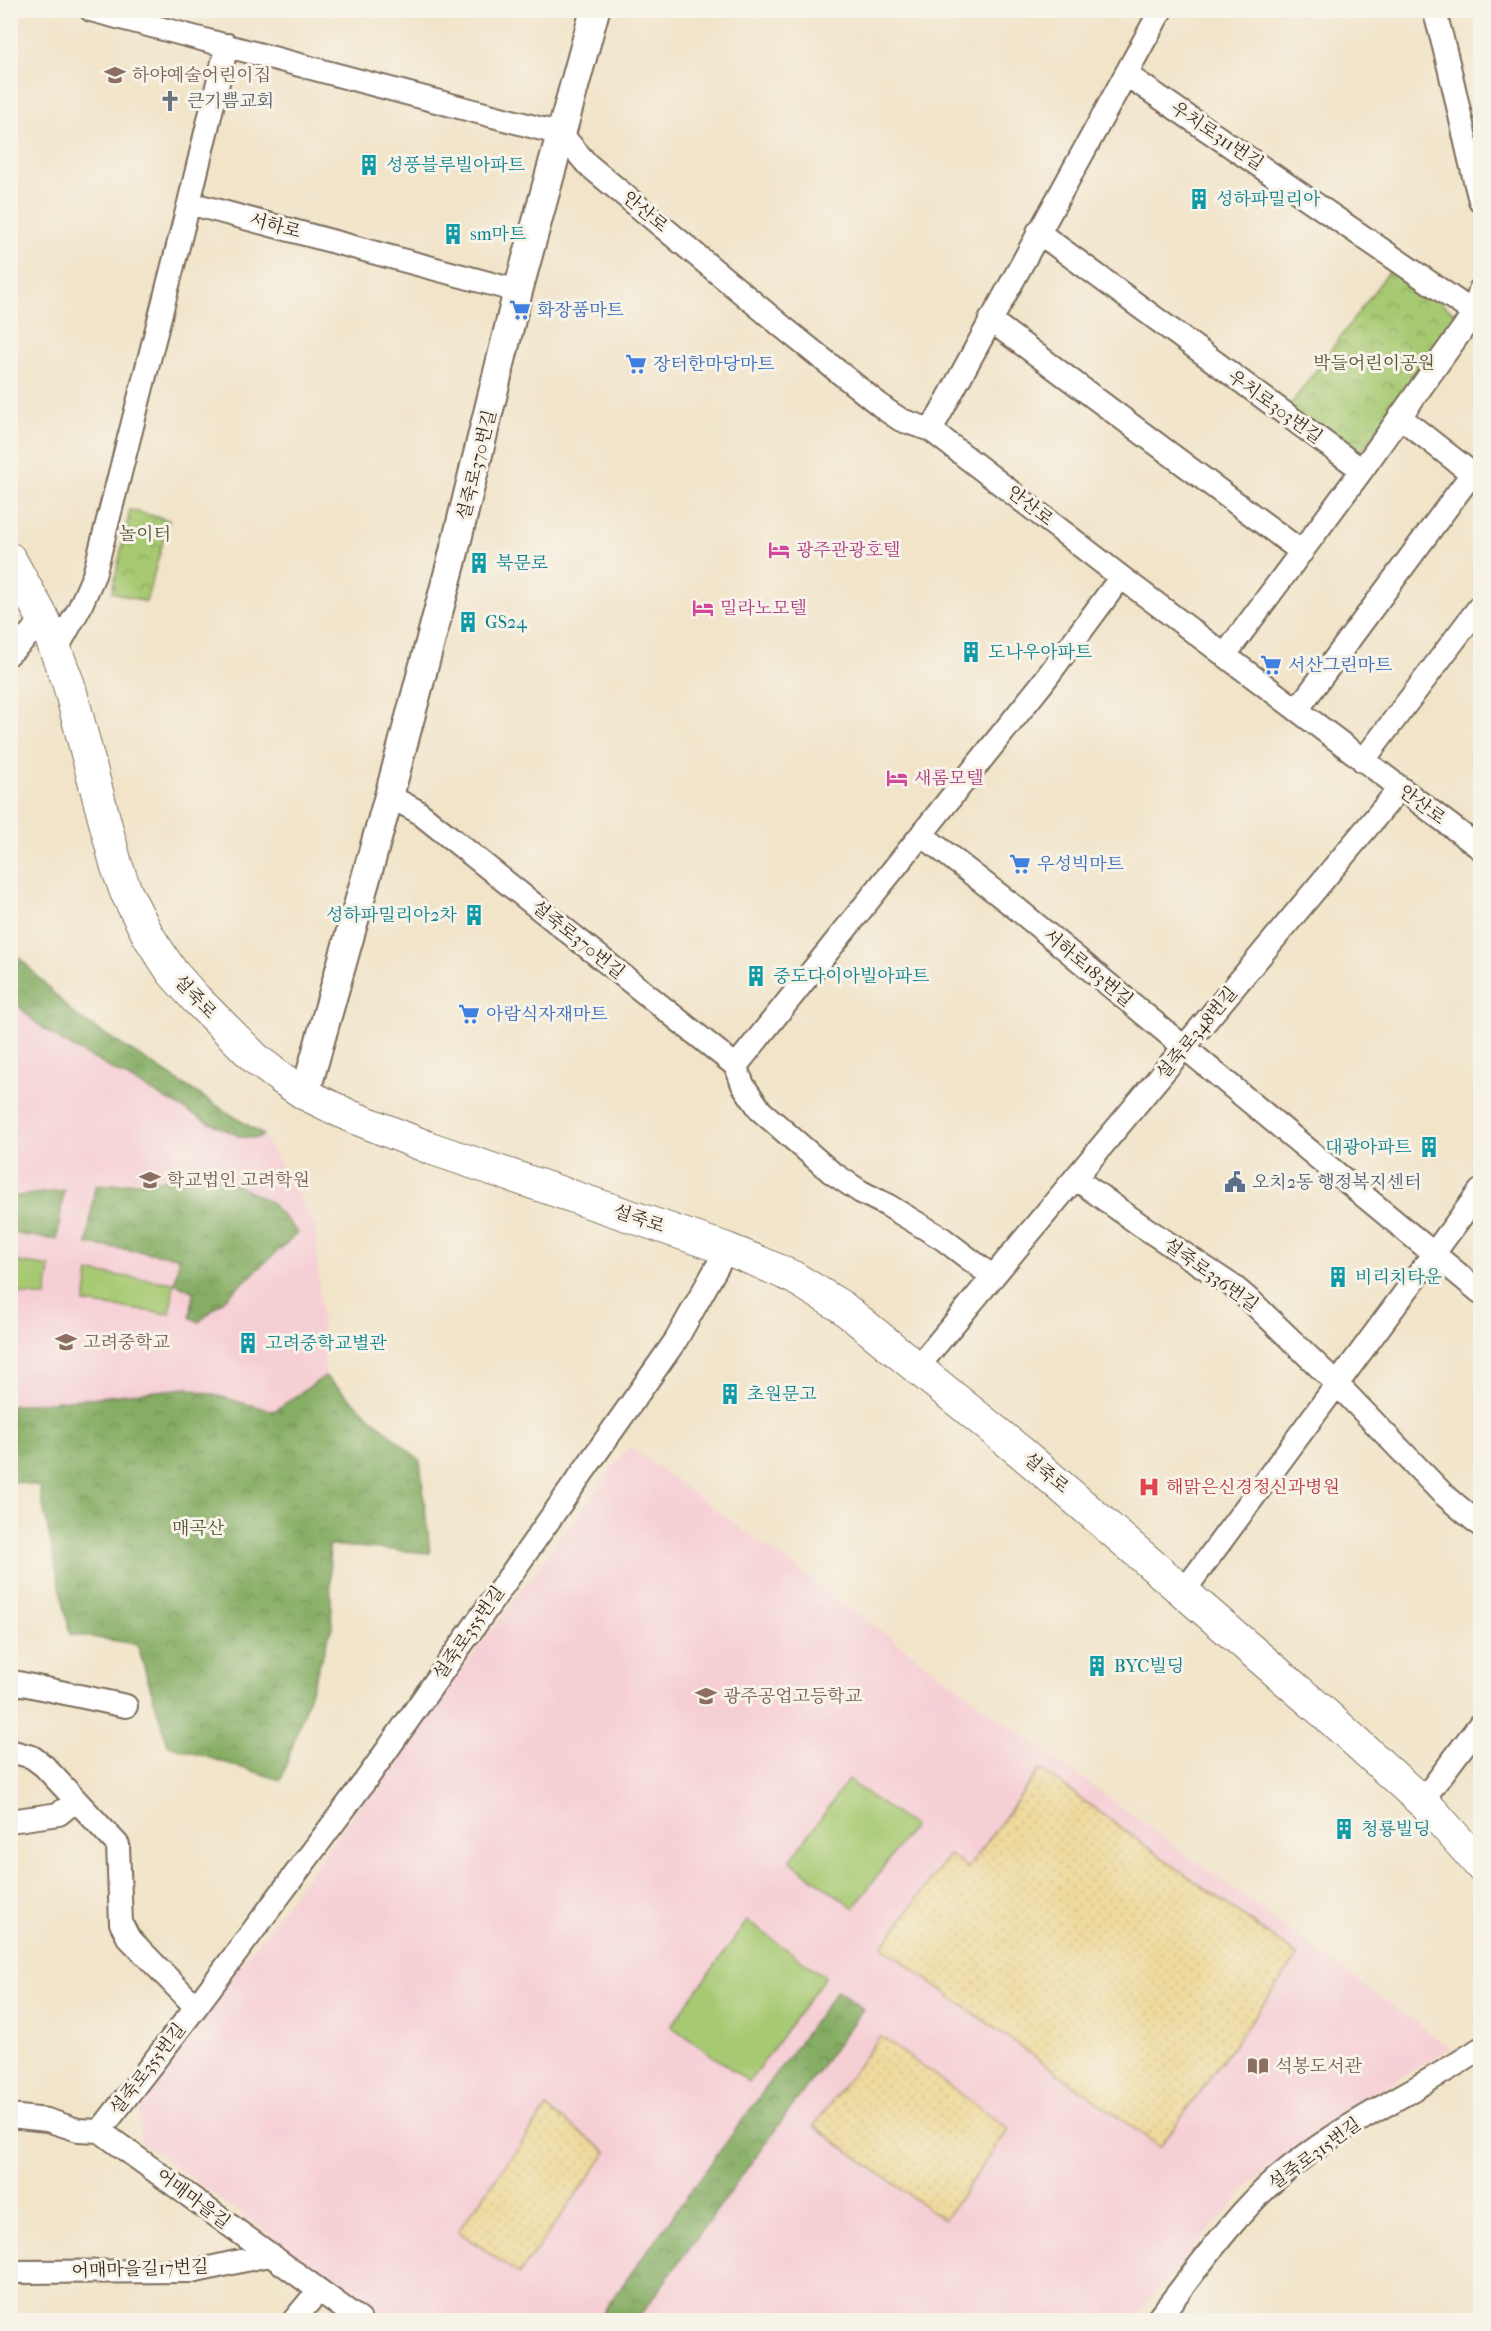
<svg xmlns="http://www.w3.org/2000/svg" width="1491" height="2331" font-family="'IM FELL French Canon','Noto Serif KR',serif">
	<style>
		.built { fill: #f6cfd5 }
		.grass { fill: #a7c972; stroke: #717a48; stroke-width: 1.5 }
		.forest { fill: url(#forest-crowns); stroke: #606c41; stroke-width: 1.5 }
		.sand { fill: url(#sand-dots); stroke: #94825e; stroke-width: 1.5 }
		.park { fill: url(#park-crowns); stroke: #717a48; stroke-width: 1.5 }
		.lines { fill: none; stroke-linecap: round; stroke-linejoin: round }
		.minor-casing { stroke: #7b6b5a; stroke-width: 26 }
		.tertiary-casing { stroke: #7b6b5a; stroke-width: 32 }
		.secondary-casing { stroke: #7b6b5a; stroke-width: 34 }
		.minor { stroke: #fff; stroke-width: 22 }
		.tertiary { stroke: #fff; stroke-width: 28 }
		.secondary { stroke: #fff; stroke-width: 32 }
		.labels { text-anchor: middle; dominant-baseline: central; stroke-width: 6; stroke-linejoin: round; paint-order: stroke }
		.education-label { font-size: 18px; fill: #785e54; stroke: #f7f3e8; text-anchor: start }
		.worship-label { font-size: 18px; fill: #5b616d; stroke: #f7f3e8; text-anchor: start }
		.street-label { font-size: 18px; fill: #3b2a1e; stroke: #f7f3e8 }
		.culture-label { font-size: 18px; fill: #0d838f; stroke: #f7f3e8; text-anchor: start }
		.shop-label { font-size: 18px; fill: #366cbe; stroke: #f7f3e8; text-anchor: start }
		.park-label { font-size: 18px; fill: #565233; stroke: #f7f3e8 }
		.hotel-label { font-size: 18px; fill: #b23c85; stroke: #f7f3e8; text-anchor: start }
		.service-label { font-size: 18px; fill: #4e5e75; stroke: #f7f3e8; text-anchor: start }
		.health-label { font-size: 18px; fill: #be3a42; stroke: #f7f3e8; text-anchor: start }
	</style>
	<defs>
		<pattern id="forest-crowns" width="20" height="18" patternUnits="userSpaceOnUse" patternTransform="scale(1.5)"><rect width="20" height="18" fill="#85ad64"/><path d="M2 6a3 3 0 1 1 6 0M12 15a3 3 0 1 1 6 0" fill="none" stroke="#6e8d52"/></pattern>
		<pattern id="sand-dots" width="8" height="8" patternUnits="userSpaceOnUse" patternTransform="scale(1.5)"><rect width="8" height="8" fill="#eeda9e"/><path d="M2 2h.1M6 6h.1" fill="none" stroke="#cdbb88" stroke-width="1.8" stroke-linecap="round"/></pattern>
		<pattern id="park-crowns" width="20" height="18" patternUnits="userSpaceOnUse" patternTransform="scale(1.5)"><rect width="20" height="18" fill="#a7c972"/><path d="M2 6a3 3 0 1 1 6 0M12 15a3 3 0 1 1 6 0" fill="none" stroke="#89a35d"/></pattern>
	</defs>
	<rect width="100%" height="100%" fill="#f7f3e8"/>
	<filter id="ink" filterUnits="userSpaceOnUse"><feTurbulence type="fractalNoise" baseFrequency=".0167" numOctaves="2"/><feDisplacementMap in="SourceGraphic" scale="12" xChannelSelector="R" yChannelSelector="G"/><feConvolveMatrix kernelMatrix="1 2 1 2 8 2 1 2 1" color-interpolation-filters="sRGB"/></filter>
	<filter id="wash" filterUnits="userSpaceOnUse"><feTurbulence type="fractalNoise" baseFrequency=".008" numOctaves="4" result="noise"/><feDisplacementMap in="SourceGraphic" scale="24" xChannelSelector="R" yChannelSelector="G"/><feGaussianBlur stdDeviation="1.35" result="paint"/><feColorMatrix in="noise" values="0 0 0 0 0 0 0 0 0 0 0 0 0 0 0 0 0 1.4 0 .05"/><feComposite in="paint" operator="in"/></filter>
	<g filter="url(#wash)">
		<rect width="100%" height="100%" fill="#f1e4c9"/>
		<path class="built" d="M10,948L76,1016L263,1135L315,1225L325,1376L274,1411L187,1388L11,1406Z
			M629,1446L1372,1991L1451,2048L1339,2113L1254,2179L1160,2287L1134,2320H389L140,2142L139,2100Z"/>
		<path class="grass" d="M11,1261L50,1267L46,1297L11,1293Z
			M89,1272L174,1283L170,1314L85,1303Z
			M848,1780L913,1826L854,1908L790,1861Z
			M747,1921L825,1977L749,2082L671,2026Z"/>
		<path class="forest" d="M10,948L76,1016L263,1135L257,1138L241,1137L206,1121L63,1042L35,1022L11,998Z
			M216,1175L269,1201L298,1233L199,1322L190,1317L194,1292L175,1283L179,1257L87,1244L95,1186Z
			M64,1190L57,1240L11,1233V1197Z
			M325,1376L420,1461L430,1553L329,1545L332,1627L281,1780L168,1745L137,1644L70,1634L39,1486L11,1481V1406L187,1388L274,1411Z
			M837,1990L863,2009L637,2320H597Z"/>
		<path class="sand" d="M1040,1769L1298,1956L1160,2147L882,1947L949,1855L968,1868Z
			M880,2036L1009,2129L944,2220L814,2126Z
			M547,2108L607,2152L519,2274L458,2231Z"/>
		<path class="park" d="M1392,267L1460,317L1356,459L1288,408Z
			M130,510L169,520L146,602L112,592Z"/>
	</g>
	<g filter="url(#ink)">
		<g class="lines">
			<defs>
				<path id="minor" d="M91,10L561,134L587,164L784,328L886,410L901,420L931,430L1121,577L1480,848
					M1434,10C1453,73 1463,137 1480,200
					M227,45L189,203L518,291
					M1127,75L1480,317
					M1038,232L1362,470
					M990,320L1302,552
					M931,430L1161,10
					M56,650L79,609L94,575L189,203
					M10,653L44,620
					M1225,655L1362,470L1474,313L1480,290
					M1297,710L1471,475L1465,468L1400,417
					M1363,761L1480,606
					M389,796L417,811L736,1066
					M922,835L1016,908L1480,1292
					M736,1066L1041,685L1121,577
					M736,1066L743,1085L761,1111L831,1172L861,1192L887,1205L943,1239L993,1277
					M1075,1178L1139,1224L1234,1287L1254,1304L1337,1384L1442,1493L1480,1525
					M917,1368L1400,788
					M1184,1591L1480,1191
					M10,1689L18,1683L126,1706
					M10,1751L32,1757L44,1766L118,1845L121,1923L128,1937L196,2007
					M1422,1801L1480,1724
					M10,1821L59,1814L76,1800
					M10,2116L47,2120L78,2130L100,2131L360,2320
					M100,2131L196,2007L368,1777L676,1340L727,1249
					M10,2272L196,2271L268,2255
					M294,2320L318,2291
					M1157,2320C1195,2272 1231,2219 1277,2178C1338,2125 1414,2093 1480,2049"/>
				<path id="tertiary" d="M305,1094L389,796L451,564L518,291L595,10"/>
				<path id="secondary" d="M10,559L44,620L69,685L116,864L126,892L149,937L172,972L196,999L257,1060L281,1078L305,1094L350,1116L430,1148L727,1249L759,1262L793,1277L842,1307L1022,1453L1322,1711L1432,1811L1480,1865"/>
			</defs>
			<use href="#minor" class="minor-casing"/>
			<use href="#tertiary" class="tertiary-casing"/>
			<use href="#secondary" class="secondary-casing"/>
			<use href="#minor" class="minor"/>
			<use href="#tertiary" class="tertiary"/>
			<use href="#secondary" class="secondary"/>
		</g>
	</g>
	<defs>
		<symbol id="school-bare" viewBox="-9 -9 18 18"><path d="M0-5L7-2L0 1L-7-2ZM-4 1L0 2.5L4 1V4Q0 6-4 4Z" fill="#8d6e63" stroke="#f7f3e8" stroke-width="2.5" paint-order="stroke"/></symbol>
		<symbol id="church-bare" viewBox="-9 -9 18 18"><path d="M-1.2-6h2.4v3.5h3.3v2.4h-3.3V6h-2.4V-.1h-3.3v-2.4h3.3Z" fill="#6b7280" stroke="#f7f3e8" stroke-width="2.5" paint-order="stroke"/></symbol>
		<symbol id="building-bare" viewBox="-9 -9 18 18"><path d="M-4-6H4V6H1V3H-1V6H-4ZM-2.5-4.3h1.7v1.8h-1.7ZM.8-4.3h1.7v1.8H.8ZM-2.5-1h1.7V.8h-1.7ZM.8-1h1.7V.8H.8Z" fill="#0f9aa8" stroke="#f7f3e8" stroke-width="2.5" paint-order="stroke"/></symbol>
		<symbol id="supermarket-bare" viewBox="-9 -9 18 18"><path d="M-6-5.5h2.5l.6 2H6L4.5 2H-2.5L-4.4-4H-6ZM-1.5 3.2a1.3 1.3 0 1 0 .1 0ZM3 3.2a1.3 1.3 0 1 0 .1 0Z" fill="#3f7fe0" stroke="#f7f3e8" stroke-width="2.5" paint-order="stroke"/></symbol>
		<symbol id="hotel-bare" viewBox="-9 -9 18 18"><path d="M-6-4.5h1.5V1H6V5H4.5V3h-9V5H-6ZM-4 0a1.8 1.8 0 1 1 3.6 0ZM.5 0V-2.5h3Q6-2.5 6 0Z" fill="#d1479c" stroke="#f7f3e8" stroke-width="2.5" paint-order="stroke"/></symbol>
		<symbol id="civic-bare" viewBox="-9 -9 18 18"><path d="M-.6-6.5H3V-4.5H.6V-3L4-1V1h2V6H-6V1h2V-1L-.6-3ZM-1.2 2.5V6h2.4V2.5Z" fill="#5c6f8a" stroke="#f7f3e8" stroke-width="2.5" paint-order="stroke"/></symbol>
		<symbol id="hospital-bare" viewBox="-9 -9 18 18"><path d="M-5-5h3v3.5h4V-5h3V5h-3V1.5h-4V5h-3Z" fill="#e0444e" stroke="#f7f3e8" stroke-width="2.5" paint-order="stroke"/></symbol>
		<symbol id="library-bare" viewBox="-9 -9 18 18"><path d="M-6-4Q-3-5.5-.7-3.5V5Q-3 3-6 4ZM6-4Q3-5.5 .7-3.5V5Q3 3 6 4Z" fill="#8d6e63" stroke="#f7f3e8" stroke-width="2.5" paint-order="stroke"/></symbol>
	</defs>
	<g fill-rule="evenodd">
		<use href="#school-bare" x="100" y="60" width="30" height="30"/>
		<use href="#church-bare" x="155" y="86" width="30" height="30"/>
		<use href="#building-bare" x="354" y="150" width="30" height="30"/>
		<use href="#building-bare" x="1184" y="184" width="30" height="30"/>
		<use href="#building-bare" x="438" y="219" width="30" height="30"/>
		<use href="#supermarket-bare" x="505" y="295" width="30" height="30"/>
		<use href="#supermarket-bare" x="621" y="349" width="30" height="30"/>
		<use href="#hotel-bare" x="764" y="535" width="30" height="30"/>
		<use href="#building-bare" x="464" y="548" width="30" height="30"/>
		<use href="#hotel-bare" x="688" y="593" width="30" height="30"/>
		<use href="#building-bare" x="453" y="607" width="30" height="30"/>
		<use href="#building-bare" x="956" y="637" width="30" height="30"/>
		<use href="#supermarket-bare" x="1256" y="650" width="30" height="30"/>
		<use href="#hotel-bare" x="882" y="763" width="30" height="30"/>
		<use href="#supermarket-bare" x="1005" y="849" width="30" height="30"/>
		<use href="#building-bare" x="459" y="900" width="30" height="30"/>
		<use href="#building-bare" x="741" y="961" width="30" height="30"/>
		<use href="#supermarket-bare" x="454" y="999" width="30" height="30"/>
		<use href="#building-bare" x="1414" y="1132" width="30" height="30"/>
		<use href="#school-bare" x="135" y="1165" width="30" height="30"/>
		<use href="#civic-bare" x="1220" y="1167" width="30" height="30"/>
		<use href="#building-bare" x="1323" y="1262" width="30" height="30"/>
		<use href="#school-bare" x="51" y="1327" width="30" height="30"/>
		<use href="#building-bare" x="233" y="1328" width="30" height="30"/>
		<use href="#building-bare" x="715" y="1379" width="30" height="30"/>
		<use href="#hospital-bare" x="1134" y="1472" width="30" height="30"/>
		<use href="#building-bare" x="1082" y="1651" width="30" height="30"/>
		<use href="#school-bare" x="691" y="1681" width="30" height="30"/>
		<use href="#building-bare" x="1329" y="1814" width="30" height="30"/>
		<use href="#library-bare" x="1243" y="2051" width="30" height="30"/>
	</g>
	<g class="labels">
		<g class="education-label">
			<text x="132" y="75">하야예술어린이집</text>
			<text x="167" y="1180">학교법인 고려학원</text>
			<text x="83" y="1342">고려중학교</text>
			<text x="723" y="1696">광주공업고등학교</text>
			<text x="1275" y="2066">석봉도서관</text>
		</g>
		<g class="worship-label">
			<text x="187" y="101">큰기쁨교회</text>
		</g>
		<g class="street-label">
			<text transform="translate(1217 136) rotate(34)">우치로311번길</text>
			<text transform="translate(645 212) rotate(40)">안산로</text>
			<text transform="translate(275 226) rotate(15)">서하로</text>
			<text transform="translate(1275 407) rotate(36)">우치로303번길</text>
			<text transform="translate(477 465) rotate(-76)">설죽로370번길</text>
			<text transform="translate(1030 506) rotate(38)">안산로</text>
			<text transform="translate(1422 805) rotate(37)">안산로</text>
			<text transform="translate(578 940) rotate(39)">설죽로370번길</text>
			<text transform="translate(1088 968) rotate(40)">서하로183번길</text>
			<text transform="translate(195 997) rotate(47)">설죽로</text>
			<text transform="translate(1197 1033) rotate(-50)">설죽로348번길</text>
			<text transform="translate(639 1219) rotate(19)">설죽로</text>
			<text transform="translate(1211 1275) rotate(36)">설죽로336번길</text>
			<text transform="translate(1046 1473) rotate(40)">설죽로</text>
			<text transform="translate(469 1633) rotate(-55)">설죽로355번길</text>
			<text transform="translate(148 2069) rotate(-52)">설죽로355번길</text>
			<text transform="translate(1315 2154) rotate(-36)">설죽로315번길</text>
			<text transform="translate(193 2199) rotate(37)">어매마을길</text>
			<text transform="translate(140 2269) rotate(-2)">어매마을길17번길</text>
		</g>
		<g class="culture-label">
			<text x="386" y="165">성풍블루빌아파트</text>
			<text x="1216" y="199">성하파밀리아</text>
			<text x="470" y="234">sm마트</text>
			<text x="496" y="563">북문로</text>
			<text x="485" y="622">GS24</text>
			<text x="988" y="652">도나우아파트</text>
			<text x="457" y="915" text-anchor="end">성하파밀리아2차</text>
			<text x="773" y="976">중도다이아빌아파트</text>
			<text x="1412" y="1147" text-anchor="end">대광아파트</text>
			<text x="1355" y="1277">비리치타운</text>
			<text x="265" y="1343">고려중학교별관</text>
			<text x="747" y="1394">초원문고</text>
			<text x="1114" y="1666">BYC빌딩</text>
			<text x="1361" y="1829">청룡빌딩</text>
		</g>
		<g class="shop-label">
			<text x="537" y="310">화장품마트</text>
			<text x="653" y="364">장터한마당마트</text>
			<text x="1288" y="665">서산그린마트</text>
			<text x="1037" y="864">우성빅마트</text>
			<text x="486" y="1014">아람식자재마트</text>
		</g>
		<g class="park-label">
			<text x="1374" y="363">박들어린이공원</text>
			<text x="145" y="534">놀이터</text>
			<text x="198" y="1528">매곡산</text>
		</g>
		<g class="hotel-label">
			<text x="796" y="550">광주관광호텔</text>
			<text x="720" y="608">밀라노모텔</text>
			<text x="914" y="778">새롬모텔</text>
		</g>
		<g class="service-label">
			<text x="1252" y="1182">오치2동 행정복지센터</text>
		</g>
		<g class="health-label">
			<text x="1166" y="1487">해맑은신경정신과병원</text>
		</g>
	</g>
	<rect width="1491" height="2331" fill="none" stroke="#f7f3e8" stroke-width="36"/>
</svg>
